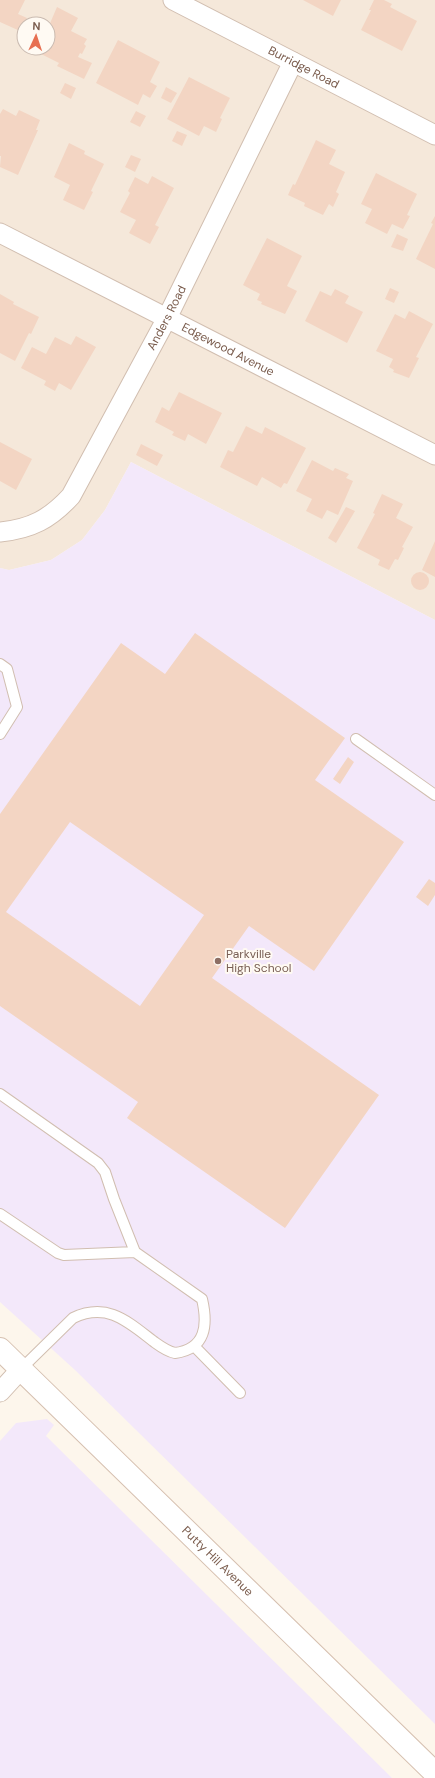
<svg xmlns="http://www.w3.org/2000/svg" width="435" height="1778" font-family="'DM Sans',sans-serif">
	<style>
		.residential { fill: #f5e8da; fill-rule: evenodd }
		.education { fill: #f3e8fa }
		.building { fill: #f3d5c3; fill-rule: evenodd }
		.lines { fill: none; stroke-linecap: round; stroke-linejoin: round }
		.lane-casing { stroke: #d1beb0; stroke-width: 12 }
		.street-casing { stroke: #d1beb0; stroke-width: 21 }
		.secondary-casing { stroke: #d6c0b0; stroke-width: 24 }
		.lane { stroke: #fff; stroke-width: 10 }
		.street { stroke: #fff; stroke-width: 19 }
		.secondary { stroke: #fff; stroke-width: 22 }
		.education-dot { fill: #8d6e63; stroke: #fffaf3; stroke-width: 1.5 }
		.labels { text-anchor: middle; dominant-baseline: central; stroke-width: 4; stroke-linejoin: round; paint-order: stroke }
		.street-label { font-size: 12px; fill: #7a5c4d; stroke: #fffaf3 }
		.education-label { font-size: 12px; fill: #785e54; stroke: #fffaf3; text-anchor: start }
	</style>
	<rect width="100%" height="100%" fill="#fdf6ec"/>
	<path class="residential" d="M0,0H435V620L131,462L105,510L82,540L51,560L9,570L0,568ZM24,24H48V48H24Z"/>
	<path class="education" d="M131,462L435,620V1724L75,1370L0,1302V568L9,570L51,560L82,540L105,510Z
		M47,1419L54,1425L46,1436L392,1778H0V1441L16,1423Z"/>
	<path class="building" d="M0,0H25L18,14L27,18L20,31L0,22Z
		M303,0H341L333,16Z
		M374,0H384L392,4L390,7L417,21L402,51L361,30L371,10H369Z
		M57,7L78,18L71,31L87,39L84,44L86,46L82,54L80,53L78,57L92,63L84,79L57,66L59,63L37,52L39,48H48V28Z
		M118,40L160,62L150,82L157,86L150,98L143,94L138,105L96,83Z
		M189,77L230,98L220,118L222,119L216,132L204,126L199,136L167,119Z
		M65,83L76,88L71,99L60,93Z
		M166,87L177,93L171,103L161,98Z
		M3,109L16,116L19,110L40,120L36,130H38L18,175L0,167L1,156H0V114Z
		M136,111L146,116L140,127L130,122Z
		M177,131L187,135L182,146L172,141Z
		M316,140L336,150L329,164L345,172L336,192L339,194L333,207L329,204L323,215L304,206L305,203L288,195L293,184L295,185Z
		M69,143L85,151L84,154L104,164L91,191L93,192L84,210L63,200L70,185L54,177Z
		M131,155L141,159L135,172L125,167Z
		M376,173L417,194L407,215L410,216L403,229L392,224L387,234L365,223L372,209L361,204Z
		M152,176L174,188L155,225L159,227L150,244L129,233L136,220L120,212L130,193L128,191L135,177L148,184Z
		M435,216V269L416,259L433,224L431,223Z
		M397,234L408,239L403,251L391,247Z
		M267,238L302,256L287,286L297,291L285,314L261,304L262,302L257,300L260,294L243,285Z
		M390,288L399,292L394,303L385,299Z
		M335,289L349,296L345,303L363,312L347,343L305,321L320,291L331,296Z
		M0,294L14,302L13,304L39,317L31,334L29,333L15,361L0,353Z
		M409,311L433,324L416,357L419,358L409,378L393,372L394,370L389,367L393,359L376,351L395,314L405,319Z
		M76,336L96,347L71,390L59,383L55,391L44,385L46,381L21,368L32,347L46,354L55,337L71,345Z
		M179,392L222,413L206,444L188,434L185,441L172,435L174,432L155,422L162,407L169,411Z
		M246,426L262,434L265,427L306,448L287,484L284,483L281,488L262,477L257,486L220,467L228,450L233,452Z
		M0,442L32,459L16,490L0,481Z
		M141,444L163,455L157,466L136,455Z
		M312,460L333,471L335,468L349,474L346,478L353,481L338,515L327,510L322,519L306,511L312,499L296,491Z
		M382,494L403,504L396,518L413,527L402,547L404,548L398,560L395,559L389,570L378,565L380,560L357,548L375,514L373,513Z
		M346,507L355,511L336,543L328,538Z
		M435,541V577L422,570Z
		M411 581a9 9 0 1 1 18 0a9 9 0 1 1-18 0Z
		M195,633L345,738L315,780L404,842L314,971L249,926L212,978L379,1095L285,1228L127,1118L138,1102L0,1006V814L121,643L165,674ZM70,822L204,915L140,1006L6,912Z
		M348,757L354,762L340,784L333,779Z
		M429,879L435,883V895L428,906L416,897Z"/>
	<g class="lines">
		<defs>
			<path id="lane" d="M0,664L7,669L17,707L0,734
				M356,739L435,795
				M0,1094L98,1163L105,1172L114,1199L135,1252L202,1299C208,1325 206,1349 175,1353C166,1351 160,1346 153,1341C127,1321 107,1302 73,1318L21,1369
				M0,1214L58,1253L64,1255L135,1252
				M194,1346L240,1393"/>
			<g id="street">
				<path id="s1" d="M173,0L435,135"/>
				<path id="s2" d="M0,233L435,455"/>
				<path id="s3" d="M0,532C31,529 50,519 71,496L167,318L293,62"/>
				<path d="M0,1392L21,1369"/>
			</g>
			<g id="secondary">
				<path id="s4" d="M0,1349L435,1773"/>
			</g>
		</defs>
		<use href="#lane" class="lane-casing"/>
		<use href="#street" class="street-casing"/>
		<use href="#secondary" class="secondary-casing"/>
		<use href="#lane" class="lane"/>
		<use href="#street" class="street"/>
		<use href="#secondary" class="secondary"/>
	</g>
	<circle class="education-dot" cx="218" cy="961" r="4"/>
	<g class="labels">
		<g class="street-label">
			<text stroke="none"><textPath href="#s1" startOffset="147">Burridge Road</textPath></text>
			<text stroke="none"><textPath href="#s3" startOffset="284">Anders Road</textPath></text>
			<text stroke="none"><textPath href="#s2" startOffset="256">Edgewood Avenue</textPath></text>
			<text stroke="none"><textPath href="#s4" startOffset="304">Putty Hill Avenue</textPath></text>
		</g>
		<g class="education-label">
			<text x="226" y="954">Parkville<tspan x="226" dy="14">High School</tspan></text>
		</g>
	</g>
	<g transform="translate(36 36) rotate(3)"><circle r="19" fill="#fffaf3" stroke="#cabbb1"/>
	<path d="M0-3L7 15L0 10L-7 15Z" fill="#e76f51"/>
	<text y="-6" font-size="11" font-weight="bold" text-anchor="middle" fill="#7a5c4d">N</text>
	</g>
</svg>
